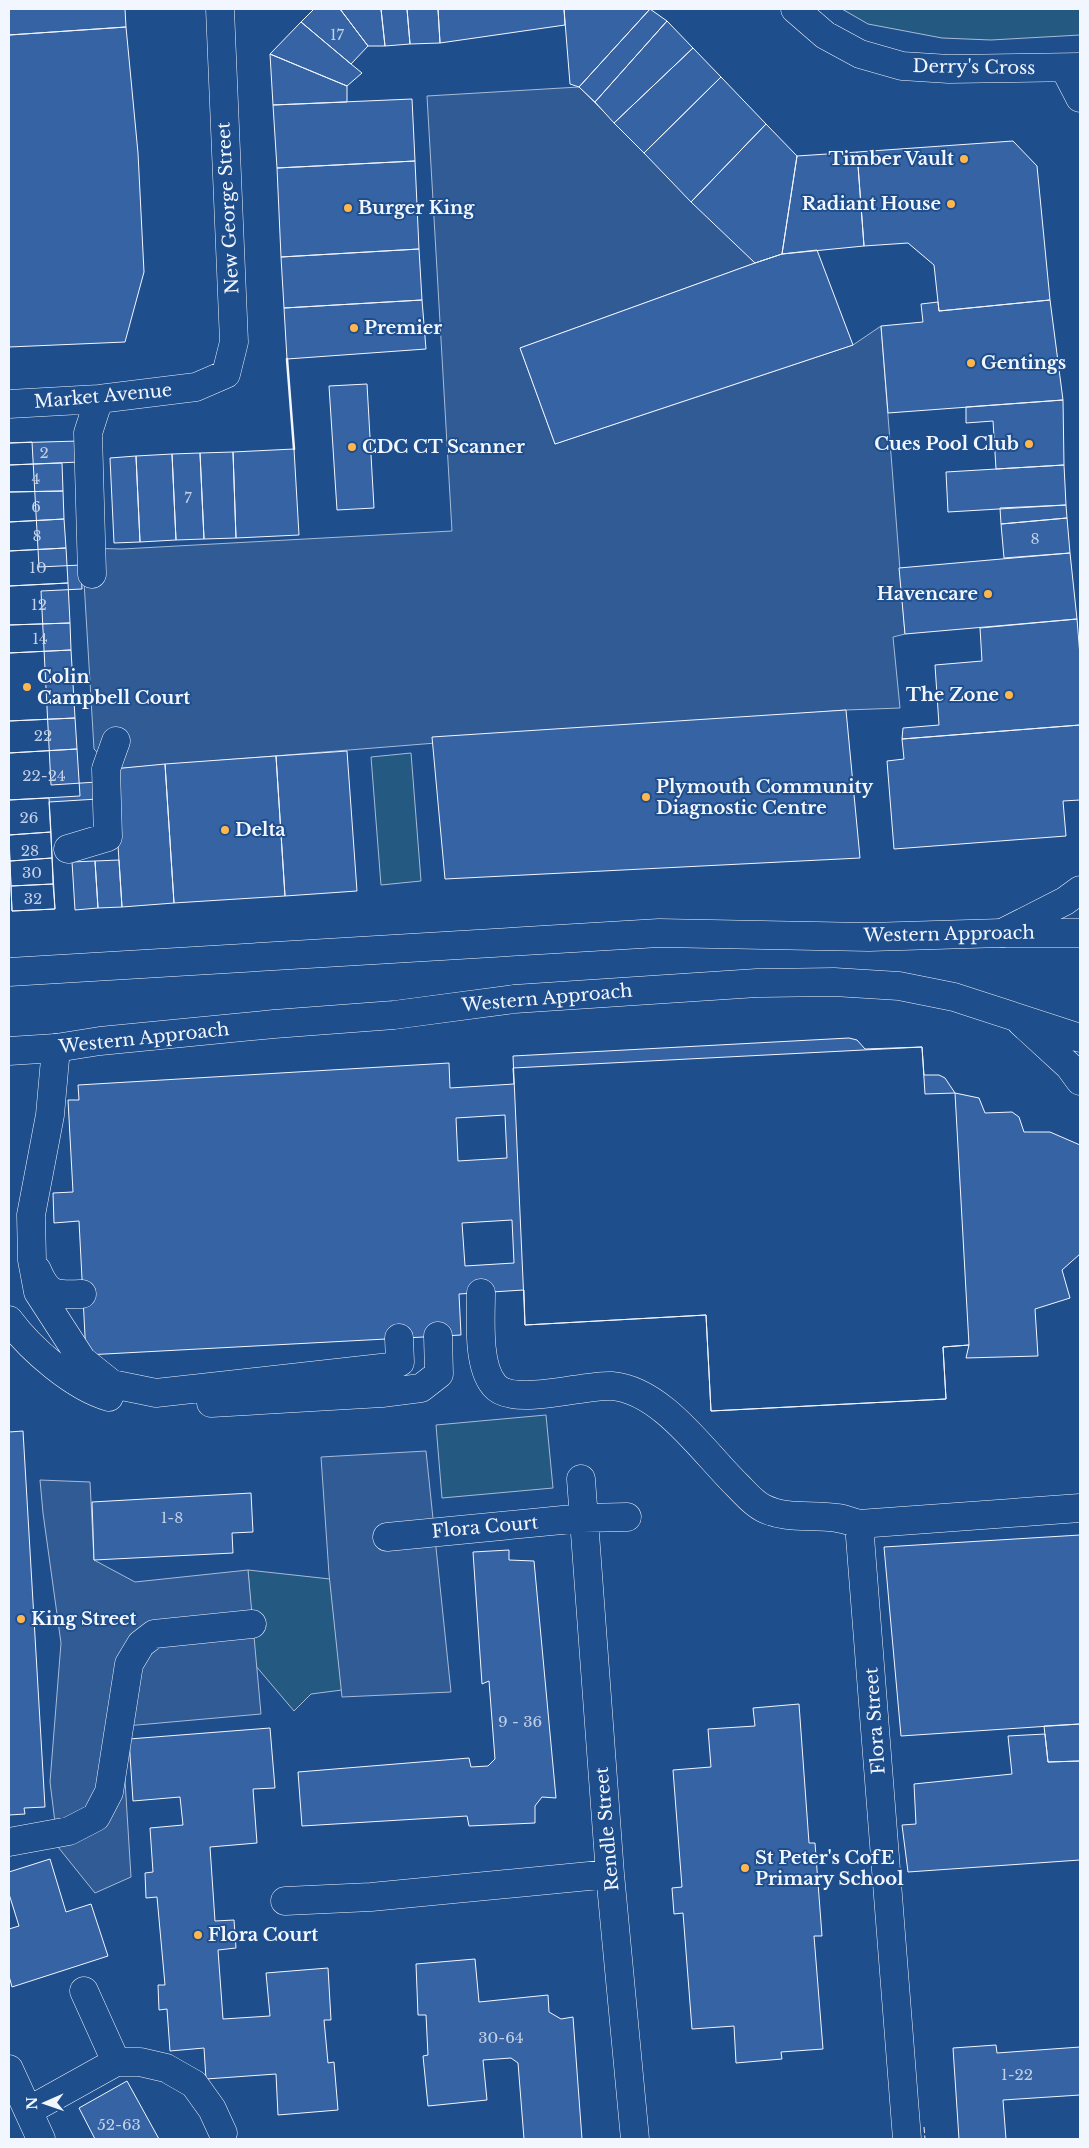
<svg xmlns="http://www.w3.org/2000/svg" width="1089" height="2148" font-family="'Libre Baskerville',serif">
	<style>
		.green { fill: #245a82; stroke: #a8bbd7 }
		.parking { fill: #305b95; stroke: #a8bbd7 }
		.building { fill: #3563a3; stroke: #f2f6ff; fill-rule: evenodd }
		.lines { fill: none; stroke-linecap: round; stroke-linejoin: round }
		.minor-casing { stroke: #f2f6ff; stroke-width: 29 }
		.major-casing { stroke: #f2f6ff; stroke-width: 29 }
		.minor { stroke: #1f4e8c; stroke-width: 28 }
		.major { stroke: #1f4e8c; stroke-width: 28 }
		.fence { stroke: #f2f6ff; stroke-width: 1; stroke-dasharray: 6 2.5; stroke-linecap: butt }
		.wall { stroke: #f2f6ff; stroke-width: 2.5 }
		.poi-dot { fill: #ffb74d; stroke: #1f4e8c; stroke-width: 2 }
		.labels { text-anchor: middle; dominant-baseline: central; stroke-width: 4; stroke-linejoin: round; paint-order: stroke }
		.number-label { font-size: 15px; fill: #c3d1e8 }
		.street-label { font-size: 18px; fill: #f2f6ff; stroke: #1f4e8c }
		.poi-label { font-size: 18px; font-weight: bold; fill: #f2f6ff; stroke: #1f4e8c; text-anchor: start }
	</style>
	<rect width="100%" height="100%" fill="#1f4e8c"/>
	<path class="green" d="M842,9H1080V35L991,40L942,38L868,24Z
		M411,753L421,881L381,885L371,757Z
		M546,1415L553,1488L442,1498L436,1425Z
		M248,1570L330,1579L342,1690L311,1694L294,1711L255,1665Z"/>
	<path class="parking" d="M579,87L755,263L520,348L555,444L853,345L881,326L905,634L893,637L900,708L846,710L113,769L94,749L82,548L122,549L452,531L427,96Z
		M426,1451L451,1692L342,1697L329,1574L321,1457Z
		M40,1480L90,1482L94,1560L135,1582L248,1570L261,1714L126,1726L123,1748L131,1877L95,1893L58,1847L50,1782L61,1643L43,1513Z"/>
	<path class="building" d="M9,9H125L126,27L9,35Z
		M314,9H340L368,46L351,64L301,22Z
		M340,9H381L385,46H368Z
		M381,9H407L410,44L385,46Z
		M407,9H438L440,43L410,44Z
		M438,9H564L565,25L440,43Z
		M564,9H650L579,87L570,84Z
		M650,9L667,21L595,102L579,87Z
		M667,21L693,48L614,123L595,102Z
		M301,22L351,64L362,73L347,86L270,54Z
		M126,27L138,153L144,272L125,342L9,347V35Z
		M693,48L721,77L644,153L614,123Z
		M270,54L347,86V102L273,105Z
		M721,77L766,124L691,202L644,153Z
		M412,99L415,161L277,168L273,105Z
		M766,124L797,156L782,254L755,263L691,202Z
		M1013,141L1037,166L1050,300L939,311L934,265L908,243L864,246L857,152Z
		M857,152L864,246L782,254L797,156Z
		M415,161L419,249L281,257L277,168Z
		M419,249L422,300L284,308L281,257Z
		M817,250L853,345L555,444L520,348L755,263L782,254Z
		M422,300L426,349L287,359L284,308Z
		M1050,300L1063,400L888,413L881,326L923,322L921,304L938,302L939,311Z
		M367,384L374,508L337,510L329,386Z
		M1063,400L1064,465L996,469L993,421L966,423V407Z
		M79,441L80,462L9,465V443Z
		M32,442L39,567L81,565L82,589L41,591L51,785L97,782L98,799L49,802L55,909L12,911L9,842V443Z
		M294,449L299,535L236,538L233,452Z
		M233,452L236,538L204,539L200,453Z
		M200,453L204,539L176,540L172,454Z
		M172,454L176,540L140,542L136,456Z
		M136,456L140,542L114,543L110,458Z
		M62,463L63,491L9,492V465Z
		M1064,465L1066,505L948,512L946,472Z
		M63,491L64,519L9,522V492Z
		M1066,505L1067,518L1001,524L1000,508Z
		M1067,518L1070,553L1004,558L1001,524Z
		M64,519L66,548L9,551V522Z
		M66,548L68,583L9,586V551Z
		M1070,553L1077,619L905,634L899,568Z
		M68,583L70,623L9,625V586Z
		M1077,619L1080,656V725L902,739L903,728L939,725L935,665L982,661L980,628Z
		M70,623L71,650L9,653V625Z
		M71,650L75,718L9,721V653Z
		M846,710L860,858L445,879L432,737Z
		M75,718L77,749L9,753V721Z
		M1080,725V800L1063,801L1066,836L894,849L887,761L904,759L902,739Z
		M77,749L80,796L9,800V753Z
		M347,751L357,891L285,896L276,756Z
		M276,756L285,896L174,903L165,764Z
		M165,764L174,903L122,907L113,769Z
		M49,798L51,832L9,835V800Z
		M51,832L52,858L10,861L9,835Z
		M52,858L53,884L11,886L10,861Z
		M119,860L122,907L98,908L95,861Z
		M95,861L98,908L75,910L72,862Z
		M53,884L55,909L12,911L11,886Z
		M849,1038L857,1040L865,1049L922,1047L924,1075H939L945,1078L955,1093L979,1098L985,1113L1012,1112L1019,1117L1024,1132H1050L1080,1145V1254L1062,1270L1070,1298L1035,1309L1038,1356L966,1358L969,1345L943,1347L946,1399L711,1411L706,1315L525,1325L513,1056Z
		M922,1047L925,1094L955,1093L969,1345L943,1347L946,1399L711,1411L706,1315L525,1325L524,1290L459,1294L461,1335L86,1355L79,1221L54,1223L53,1193L73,1192L68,1100H79L78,1085L449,1063L450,1088L514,1084L513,1068ZM505,1115L507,1158L458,1161L456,1118ZM512,1220L514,1263L465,1266L462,1223Z
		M23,1431L45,1807L24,1808L25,1814L9,1815V1432Z
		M251,1493L253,1532L232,1533L233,1553L94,1560L92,1502Z
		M1080,1535V1724L901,1736L884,1547Z
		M509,1550V1560L534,1561L556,1798L542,1797L535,1806V1823L469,1826L467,1816L302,1826L298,1772L469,1758L471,1767L488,1766L495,1759L489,1681L482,1684L473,1552Z
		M799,1704L809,1843H815L822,1936H814L823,2049L781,2052L782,2059L736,2063L734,2026L692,2029L683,1913L674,1914L672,1888L682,1887L673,1770L711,1767L708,1729L755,1726L753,1708Z
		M1080,1724V1761L1048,1762L1044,1726Z
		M270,1728L275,1788L253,1789L257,1843L210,1847L215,1921L234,1920L236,1948L218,1950L223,2019L270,2016L266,1973L328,1968L331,2020H324L328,2063L334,2062L338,2110L278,2115L276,2074L206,2079L204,2048L170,2051L167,2009L159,2010L158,1985H165L157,1897L146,1898L145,1873L153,1872L150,1828L183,1825L180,1797L133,1801L129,1739Z
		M1045,1734L1048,1762L1080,1761V1860L908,1872L902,1825L916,1824L914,1784L1012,1774L1008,1736Z
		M50,1859L66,1912L91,1904L108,1956L12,1987L9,1976V1929L19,1926L9,1894V1872Z
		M475,1959L479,2002L548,1995L549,2012L561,2019L573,2017L582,2139H524L518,2063L511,2058L483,2060L487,2100L428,2106L423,2056L428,2055L426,2015H418L416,1964Z
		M996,2045L997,2053L1080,2047V2095L1003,2100L1006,2139H959L953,2048Z
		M127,2081L159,2139H95L79,2108Z"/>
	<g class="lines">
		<defs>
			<path id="minor" d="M795,9L825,35L860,54L902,66L949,69L1080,67
				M1065,69L1080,98
				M9,404L99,399L196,387L226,374L234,342L220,9
				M92,574L88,433L99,399
				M68,849L108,837L106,769L116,741
				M1002,933L1065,901L1080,890
				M56,1048L50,1115L31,1215L32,1260L38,1292L82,1360L112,1384L156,1393L390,1367L400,1362L399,1338
				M37,1270C48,1296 56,1295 82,1294
				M481,1293C481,1318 477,1365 494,1385C512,1408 584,1384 612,1386C662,1390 704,1453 737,1485C745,1493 753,1503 763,1508C787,1520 812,1514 837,1518C845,1519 852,1522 859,1524L1080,1508
				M9,1320C30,1349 74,1387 109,1397
				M211,1403L382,1393L421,1388L439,1374L438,1336
				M581,1479L610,1874L635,2139
				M859,1524L907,2139
				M387,1537L583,1518L627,1517
				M9,1842L69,1831L96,1817L109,1792L129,1664L141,1644L154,1634L252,1624
				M285,1901L371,1897L610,1874
				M84,1991L116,2062
				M9,2069L41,2139
				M28,2111L116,2062H140L166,2068L194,2084L212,2109L223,2133"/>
			<path id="major" d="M9,972L659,933L869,937L1002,933H1080
				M1021,1022L1069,1066L1080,1081
				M9,1051L56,1048L100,1041L274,1024L394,1015L514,999L757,983L834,982L899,986L954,997L1080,1038"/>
		</defs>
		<use href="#minor" class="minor-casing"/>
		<use href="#major" class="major-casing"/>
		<use href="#minor" class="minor"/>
		<use href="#major" class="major"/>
		<path class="fence" d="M924,2127L925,2139"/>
		<path class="wall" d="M287,359L294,449"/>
	</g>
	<g class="poi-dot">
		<circle cx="964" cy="159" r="5"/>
		<circle cx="951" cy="204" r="5"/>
		<circle cx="348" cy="208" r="5"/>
		<circle cx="354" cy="328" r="5"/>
		<circle cx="971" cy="363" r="5"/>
		<circle cx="1029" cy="444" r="5"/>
		<circle cx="352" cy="447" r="5"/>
		<circle cx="988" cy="594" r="5"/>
		<circle cx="27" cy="687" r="5"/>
		<circle cx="1009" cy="695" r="5"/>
		<circle cx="646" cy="797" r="5"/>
		<circle cx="225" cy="830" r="5"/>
		<circle cx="21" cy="1619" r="5"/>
		<circle cx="745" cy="1868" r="5"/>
		<circle cx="198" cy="1935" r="5"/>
	</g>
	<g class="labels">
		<g class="number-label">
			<text x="337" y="34">17</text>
			<text x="44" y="452">2</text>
			<text x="36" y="478">4</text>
			<text x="188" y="497">7</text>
			<text x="36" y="506">6</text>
			<text x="37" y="535">8</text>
			<text x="1035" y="538">8</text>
			<text x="38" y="567">10</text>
			<text x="39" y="604">12</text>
			<text x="40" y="638">14</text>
			<text x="43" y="735">22</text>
			<text x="44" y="775">22-24</text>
			<text x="29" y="817">26</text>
			<text x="30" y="850">28</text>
			<text x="32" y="872">30</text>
			<text x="33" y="898">32</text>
			<text x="172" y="1517">1-8</text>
			<text x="520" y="1721">9 - 36</text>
			<text x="501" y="2037">30-64</text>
			<text x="1017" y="2074">1-22</text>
			<text x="119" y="2124">52-63</text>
		</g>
		<g class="street-label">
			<text transform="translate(974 67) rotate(1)">Derry's Cross</text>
			<text transform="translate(228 208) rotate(-93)">New George Street</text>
			<text transform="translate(103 396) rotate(-5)">Market Avenue</text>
			<text transform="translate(949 934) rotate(-1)">Western Approach</text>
			<text transform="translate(547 998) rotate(-5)">Western Approach</text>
			<text transform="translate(144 1038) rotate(-6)">Western Approach</text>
			<text transform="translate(485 1527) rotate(-5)">Flora Court</text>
			<text transform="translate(875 1721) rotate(-94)">Flora Street</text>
			<text transform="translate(607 1829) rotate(-95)">Rendle Street</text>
		</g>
		<g class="poi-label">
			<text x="954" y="159" text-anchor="end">Timber Vault</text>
			<text x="941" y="204" text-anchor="end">Radiant House</text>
			<text x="358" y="208">Burger King</text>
			<text x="364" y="328">Premier</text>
			<text x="981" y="363">Gentings</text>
			<text x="1019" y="444" text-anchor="end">Cues Pool Club</text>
			<text x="362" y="447">CDC CT Scanner</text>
			<text x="978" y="594" text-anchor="end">Havencare</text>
			<text x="37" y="677">Colin<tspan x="37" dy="21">Campbell Court</tspan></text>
			<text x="999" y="695" text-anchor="end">The Zone</text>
			<text x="656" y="787">Plymouth Community<tspan x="656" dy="21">Diagnostic Centre</tspan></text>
			<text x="235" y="830">Delta</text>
			<text x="31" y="1619">King Street</text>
			<text x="755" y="1858">St Peter's CofE<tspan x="755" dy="21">Primary School</tspan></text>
			<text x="208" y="1935">Flora Court</text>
		</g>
	</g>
	<rect width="1089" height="2148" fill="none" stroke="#f2f6ff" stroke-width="20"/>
	<g transform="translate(45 2103) rotate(268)" stroke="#1f4e8c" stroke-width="4" paint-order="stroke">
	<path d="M0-4L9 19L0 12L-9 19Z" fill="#f2f6ff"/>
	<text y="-8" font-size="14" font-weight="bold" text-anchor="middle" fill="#f2f6ff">N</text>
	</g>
</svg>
